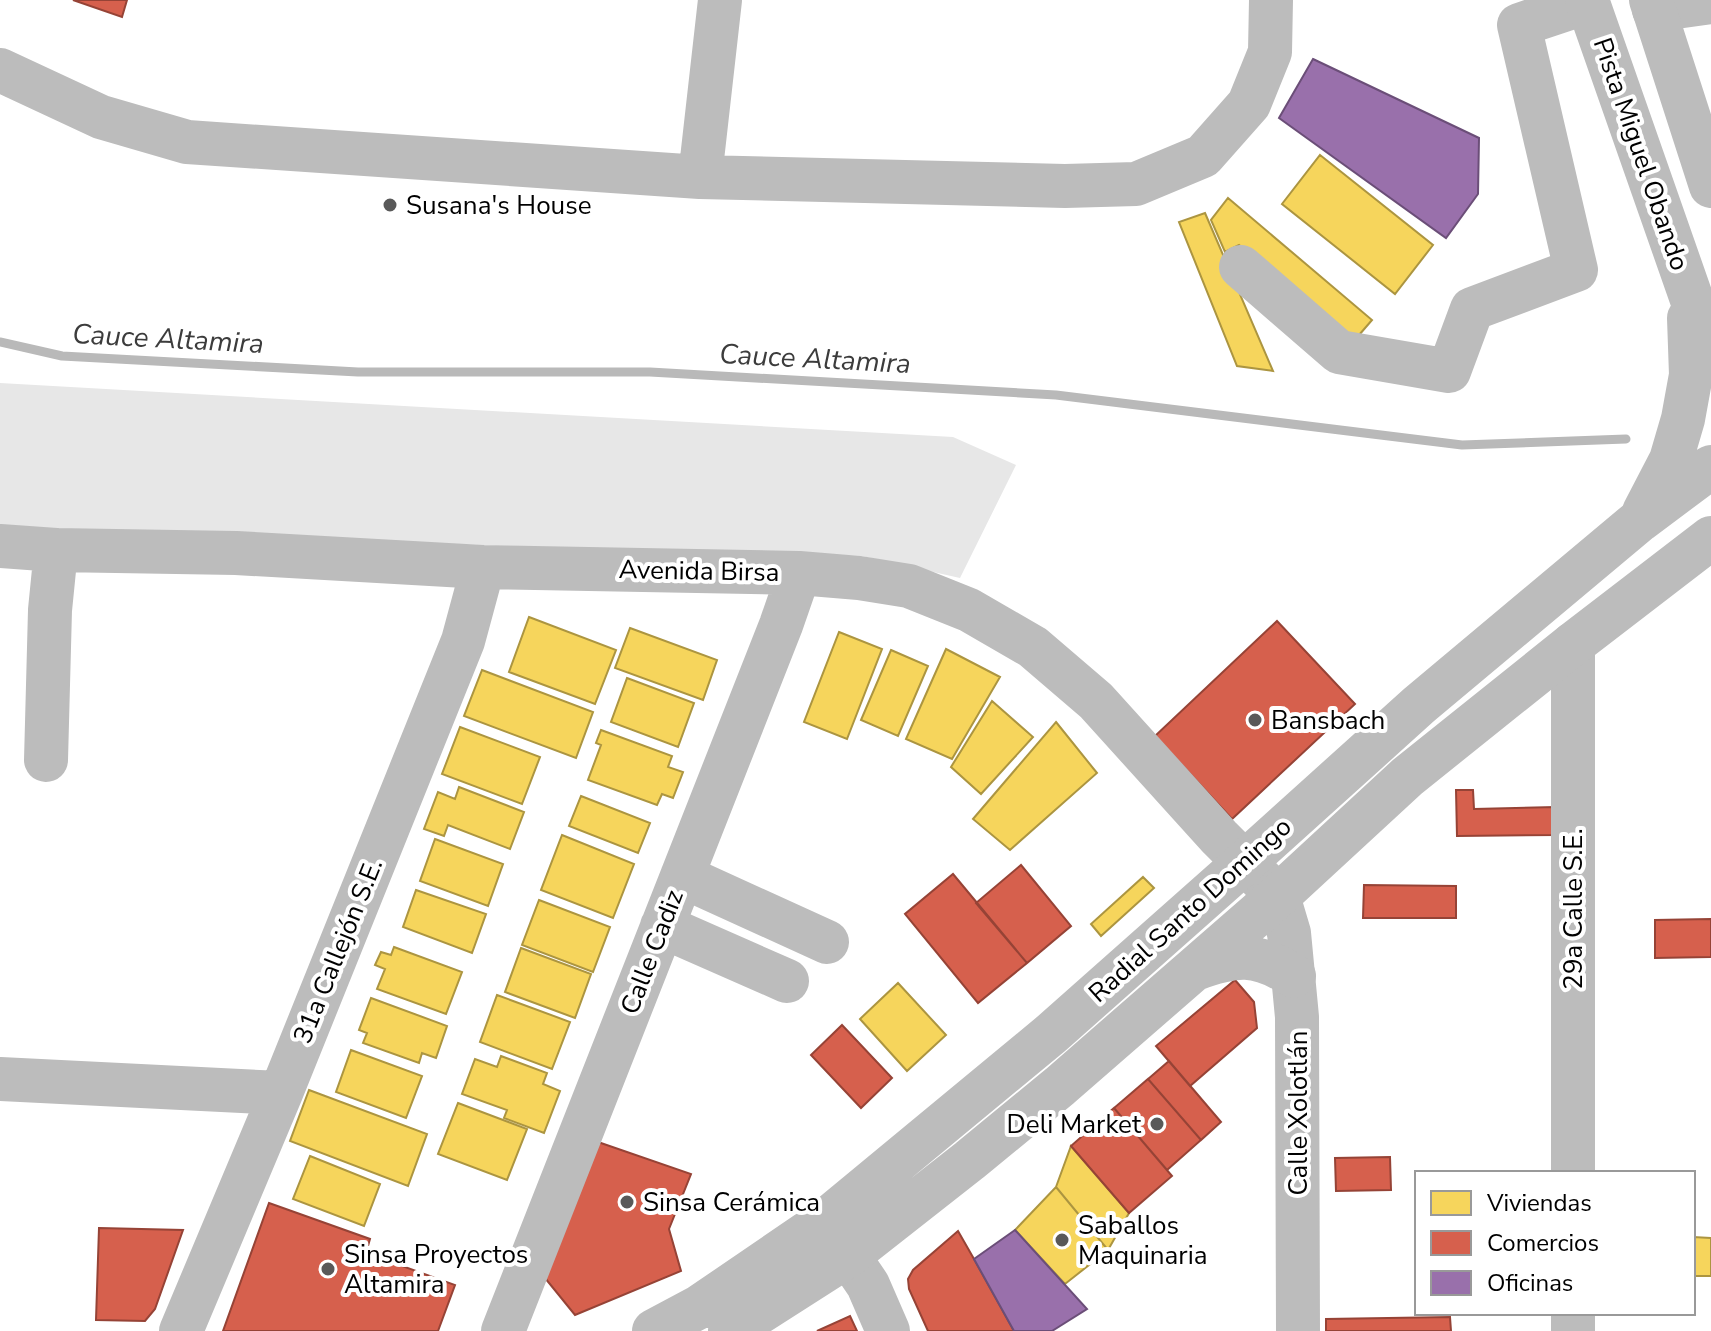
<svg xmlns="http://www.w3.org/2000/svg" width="1711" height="1331" font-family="'Nunito Sans',sans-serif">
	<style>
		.green { fill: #e7e7e7 }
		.homes { fill: #f6d55c; stroke: #ac9540; stroke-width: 2 }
		.shops { fill: #d6604d; stroke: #964336; stroke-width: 2 }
		.offices { fill: #9970ab; stroke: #6b4e78; stroke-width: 2 }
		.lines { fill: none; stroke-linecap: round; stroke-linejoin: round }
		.stream { stroke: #b9b9b9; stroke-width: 9 }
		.minor { stroke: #bcbcbc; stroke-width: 44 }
		.major { stroke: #bcbcbc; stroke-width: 44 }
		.poi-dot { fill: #595959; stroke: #fff; stroke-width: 3 }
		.labels { text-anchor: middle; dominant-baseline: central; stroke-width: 8; stroke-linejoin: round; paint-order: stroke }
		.street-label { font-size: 26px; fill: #000; stroke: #fff }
		.poi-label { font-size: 26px; fill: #000; stroke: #fff; text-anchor: start }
		.water-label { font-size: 28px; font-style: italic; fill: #3c3c3c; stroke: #fff }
	</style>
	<rect width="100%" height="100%" fill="#fff"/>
	<path class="green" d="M0,383L953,437L1016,465L960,578L862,556L142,535L0,529Z"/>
	<path class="homes" d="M1320,155L1433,245L1395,294L1282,204Z
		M1228,198L1372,320L1353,342L1239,245L1225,252L1211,220Z
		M1205,213L1273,371L1237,366L1179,222Z
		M529,617L616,650L595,704L509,672Z
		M630,628L717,660L703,700L615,668Z
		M839,632L882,649L847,739L804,722Z
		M946,649L1000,677L952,759L906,739Z
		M891,650L928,666L898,736L861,720Z
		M482,670L593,712L576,758L464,716Z
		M627,678L694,703L678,747L611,722Z
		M992,701L1033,737L981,794L951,767Z
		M1056,722L1097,773L1010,850L973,819Z
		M460,727L540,757L522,804L442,774Z
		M601,730L672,756L668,767L683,772L673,798L662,794L657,805L588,780L601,745L596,743Z
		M459,787L524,812L510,849L448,825L444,836L424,829L438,792L455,799Z
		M581,796L650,823L638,853L569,826Z
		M562,835L634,864L613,918L541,890Z
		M435,839L503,864L488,906L420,881Z
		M1143,877L1154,888L1101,936L1091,924Z
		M416,890L486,914L472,953L403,927Z
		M539,900L610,927L593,972L522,945Z
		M394,947L462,972L446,1014L377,989L385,969L375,965L381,952L391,955Z
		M521,948L591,974L575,1018L505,992Z
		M898,983L946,1035L907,1071L860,1019Z
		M497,995L570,1022L552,1069L480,1042Z
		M371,998L447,1026L436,1058L422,1053L419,1063L363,1043L367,1033L359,1030Z
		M351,1050L422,1076L406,1118L336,1092Z
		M501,1056L547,1073L543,1084L560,1091L544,1133L504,1118L507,1110L462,1094L475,1059L497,1067Z
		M309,1090L427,1134L408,1186L290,1141Z
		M458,1103L527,1129L507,1180L438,1154Z
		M1071,1146L1129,1213L1108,1250L1056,1187Z
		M310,1156L380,1184L364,1226L293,1199Z
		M1056,1187L1108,1250L1065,1284L1015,1230Z
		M1693,1237L1711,1238V1276H1693Z"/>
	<path class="shops" d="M73,0H127L122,17Z
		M1277,621L1355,704L1232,819L1155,736Z
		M1456,790H1473L1474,809L1555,807L1556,835L1457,836Z
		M1021,865L1071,926L1027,963L976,903Z
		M953,874L1027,963L978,1003L905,914Z
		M1364,885L1456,886V918H1363Z
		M1711,919V957L1655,958V920Z
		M1235,980L1254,1002L1257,1028L1190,1086L1156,1046Z
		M842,1025L892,1078L861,1108L811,1055Z
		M1169,1061L1221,1122L1201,1140L1148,1079Z
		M1148,1079L1201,1140L1167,1170L1114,1108Z
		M1114,1108L1172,1176L1129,1213L1071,1146Z
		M598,1142L691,1174L669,1229L681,1271L575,1315L545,1278Z
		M1390,1157L1391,1190L1336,1191L1335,1158Z
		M269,1203L370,1239L366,1253L455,1285L438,1331H223Z
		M99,1228L183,1230L155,1309L145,1321L96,1320Z
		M958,1231L974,1259L1014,1331H928L909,1289L908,1279L913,1270Z
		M850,1316L857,1331H817Z
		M1450,1317L1451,1331H1326V1319Z"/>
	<path class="offices" d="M1313,59L1479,138L1478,194L1446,238L1279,118Z
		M1015,1230L1087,1309L1052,1331H1014L974,1259Z"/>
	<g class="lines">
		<path class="stream" d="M0,342L62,356L358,372H650L1056,395L1462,445L1626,439"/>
		<path class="minor" d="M1654,10L1711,2
			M0,70L101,117L187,142L700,177L1065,186L1136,184L1203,156L1249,104L1270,52L1271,0
			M700,177L720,0
			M1241,267L1339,352L1449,371L1472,309L1576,270L1519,25L1588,2
			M0,546L56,550L236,553L483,567L799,573L859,578L909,586L969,610L1033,647L1096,701L1219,837L1278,896L1289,933L1297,1017L1298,1331
			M46,760L50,610L56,550
			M682,876L827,942
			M662,926L787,981
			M0,1079L281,1093
			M1573,1173V644
			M826,1223L868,1285L888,1331
			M1573,1313V1331
			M181,1331L281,1093L463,641L483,567
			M503,1331L781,625L799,573"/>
		<path class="major" d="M1587,0L1711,354
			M1651,0L1711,186
			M1644,512L1671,460L1683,419L1691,375L1689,318
			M1195,969C1236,954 1256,952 1294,976
			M654,1331L699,1307L825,1221L1051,1034L1245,862L1419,705L1640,520L1711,467
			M730,1331L849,1255L970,1160L1060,1086L1278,896L1407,777L1573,644L1711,538"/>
	</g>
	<g class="poi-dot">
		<circle cx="390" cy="205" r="8"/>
		<circle cx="1255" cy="720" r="8"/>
		<circle cx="1157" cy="1124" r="8"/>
		<circle cx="627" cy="1202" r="8"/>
		<circle cx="1062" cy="1240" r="8"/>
		<circle cx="328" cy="1269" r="8"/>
	</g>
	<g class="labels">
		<g class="street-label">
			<text transform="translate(1641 154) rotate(71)">Pista Miguel Obando</text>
			<text transform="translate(699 571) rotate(1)">Avenida Birsa</text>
			<text transform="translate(1573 909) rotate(-90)">29a Calle S.E.</text>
			<text transform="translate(1190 910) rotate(-42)">Radial Santo Domingo</text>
			<text transform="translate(338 951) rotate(-68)">31a Callejón S.E.</text>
			<text transform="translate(652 952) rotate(-69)">Calle Cadiz</text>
			<text transform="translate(1298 1113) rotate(-90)">Calle Xolotlán</text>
		</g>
		<g class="poi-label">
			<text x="406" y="205">Susana's House</text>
			<text x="1271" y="720">Bansbach</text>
			<text x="1141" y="1124" text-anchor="end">Deli Market</text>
			<text x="643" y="1202">Sinsa Cerámica</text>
			<text x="1078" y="1225">Saballos<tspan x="1078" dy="30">Maquinaria</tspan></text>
			<text x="344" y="1254">Sinsa Proyectos<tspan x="344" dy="30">Altamira</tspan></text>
		</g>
		<g class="water-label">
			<text transform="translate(168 339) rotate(3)">Cauce Altamira</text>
			<text transform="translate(815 359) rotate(3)">Cauce Altamira</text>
		</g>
	</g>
	<rect x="1415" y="1171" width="280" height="144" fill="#ffffff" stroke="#999999" stroke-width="2"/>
	<rect x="1431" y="1191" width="40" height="24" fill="#f6d55c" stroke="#999999" stroke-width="2"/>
	<text x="1487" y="1211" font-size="24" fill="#000000">Viviendas</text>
	<rect x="1431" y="1231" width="40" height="24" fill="#d6604d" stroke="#999999" stroke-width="2"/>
	<text x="1487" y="1251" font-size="24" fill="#000000">Comercios</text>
	<rect x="1431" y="1271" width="40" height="24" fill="#9970ab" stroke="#999999" stroke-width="2"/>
	<text x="1487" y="1291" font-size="24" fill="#000000">Oficinas</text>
</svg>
